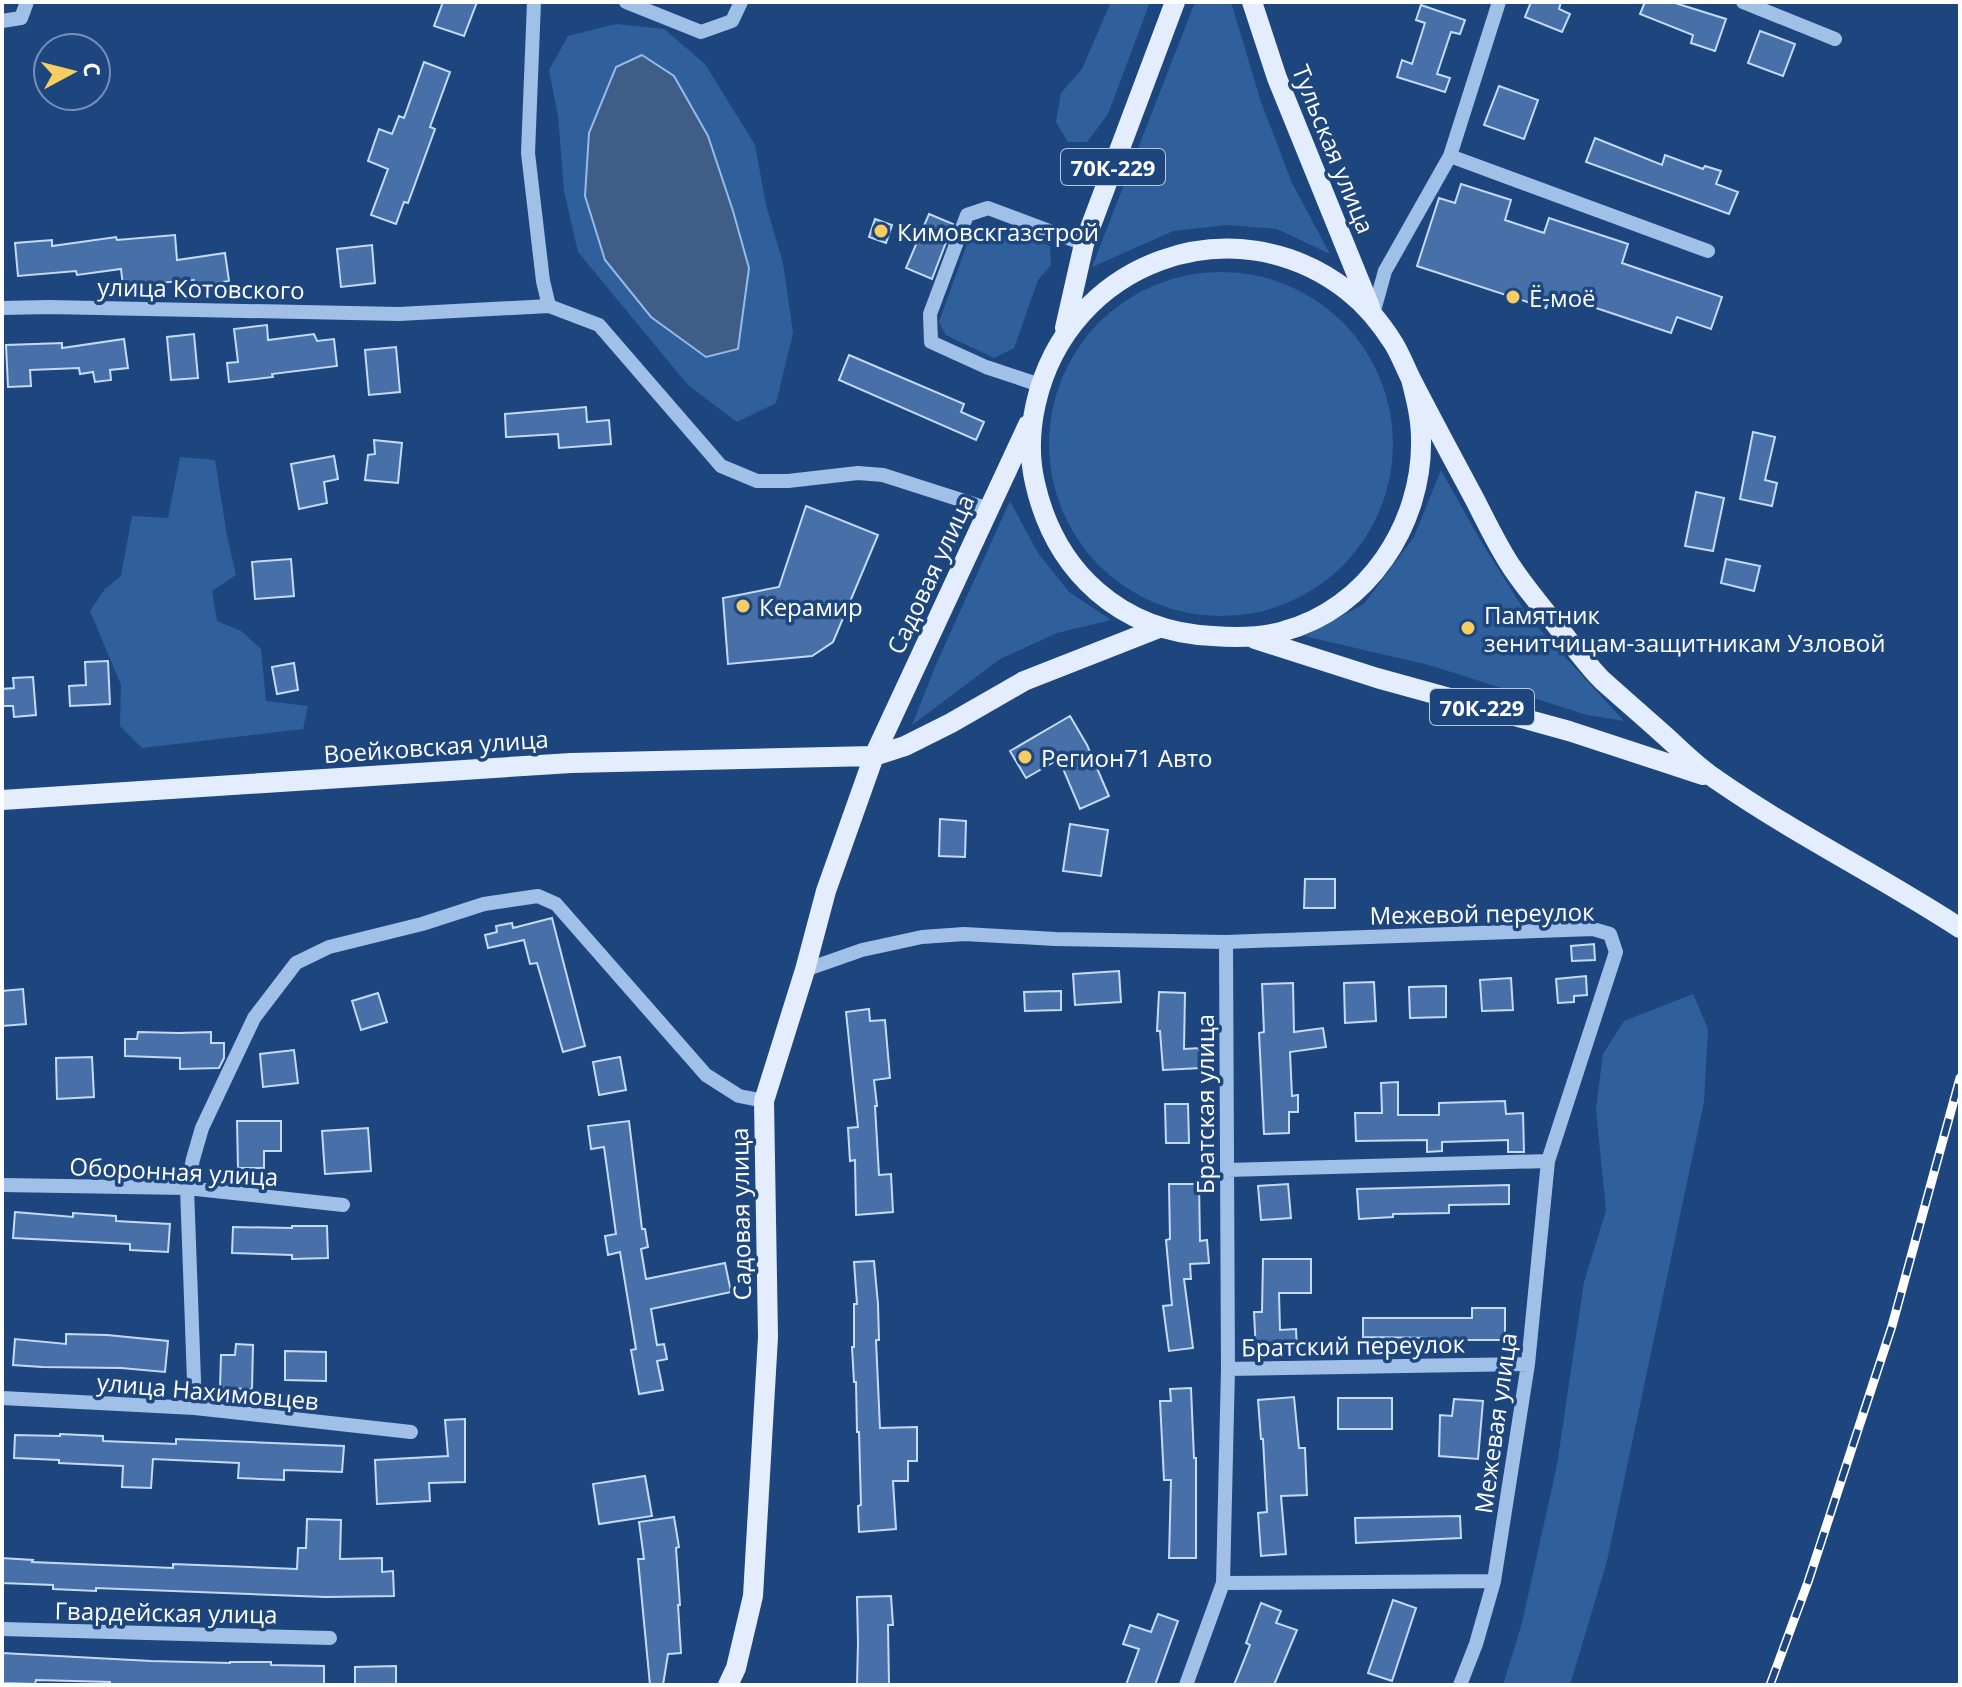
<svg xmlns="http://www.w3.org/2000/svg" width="1962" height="1687" font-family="'Open Sans',sans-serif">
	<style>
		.green { fill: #30609c; fill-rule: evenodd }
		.water { fill: #3f5d86; stroke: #94baea; stroke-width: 2 }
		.building { fill: #4670a7; stroke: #c4daf6; stroke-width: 2 }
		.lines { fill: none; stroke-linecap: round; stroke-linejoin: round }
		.minor { stroke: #a1c0e8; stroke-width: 14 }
		.major { stroke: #e3edfe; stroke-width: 20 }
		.rail-casing { stroke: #fff; stroke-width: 9 }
		.rail { stroke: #1e467e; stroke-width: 6; stroke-dasharray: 18; stroke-linecap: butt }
		.poi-dot { fill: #f7cd5f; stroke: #1e467e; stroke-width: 3 }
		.labels { text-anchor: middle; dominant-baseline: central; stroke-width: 7; stroke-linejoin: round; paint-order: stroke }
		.shield { fill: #1e467e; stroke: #bcc8d8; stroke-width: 2 }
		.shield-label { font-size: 22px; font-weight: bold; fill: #fff }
		.street-label { font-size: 24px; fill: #fff; stroke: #1e467e }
		.poi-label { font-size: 24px; fill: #fff; stroke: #1e467e; text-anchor: start }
	</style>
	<rect width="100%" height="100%" fill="#1e467e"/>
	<path class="green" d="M1111,2H1150L1108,114L1087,142H1068L1056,122L1061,93L1082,69Z
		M1195,2H1231L1261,102L1292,183L1330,254L1277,229L1227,225L1173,231L1092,267Z
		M616,24L664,29L705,64L755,145L766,205L783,263L793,333L776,403L737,422L688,385L578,252L564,191L558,116L549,70L568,36ZM642,55L674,76L708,136L733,210L749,268L605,96L616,67Z
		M974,225L1010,239L1014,232L1050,246L1051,265L1038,280L1014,348L994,358L946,335L939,322Z
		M1049 444a172 172 0 1 1 344 0a172 172 0 1 1-344 0Z
		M180,457L215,460L227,536L236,575L212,591L217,621L241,631L261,649L266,701L308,706L303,729L142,748L120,726L121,685L90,611L105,589L121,576L132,516L168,518Z
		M1441,470L1479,538L1529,618L1624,721L1587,715L1429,665L1304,636L1364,604L1414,537Z
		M1010,501L1038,553L1069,592L1111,620L1057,633L1000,659L912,725L935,667Z
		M1693,994L1708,1029L1704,1102L1607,1561L1570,1685H1503L1522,1623L1557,1465L1584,1282L1606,1211L1596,1109L1603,1054L1624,1021Z"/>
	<path class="water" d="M642,55L674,76L708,136L733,211L749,268L738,349L706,357L651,317L605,260L585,196L589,133L616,67Z"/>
	<path class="building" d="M443,2H477L464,36L434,26Z
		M1531,2H1561L1559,9L1570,14L1562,32L1525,17Z
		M1645,2H1672L1726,19L1715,51L1691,43L1693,35L1640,14Z
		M1421,5L1465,20L1460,34L1451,32L1437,74L1450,78L1445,92L1397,77L1402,60L1412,64L1425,23L1416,20Z
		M1760,31L1795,44L1783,76L1748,63Z
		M424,62L450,72L430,127L435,129L408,203L404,202L396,224L371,215L388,169L368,161L379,129L392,134L399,116L404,118Z
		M1499,86L1538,100L1524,139L1484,125Z
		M1595,138L1662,165L1665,155L1703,169L1705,166L1721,171L1716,184L1738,192L1729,214L1586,162Z
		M1461,184L1511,200L1505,220L1544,233L1549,218L1628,244L1622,263L1722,297L1711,329L1677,317L1671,333L1551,293L1546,308L1417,266L1439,198L1455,203Z
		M929,214L953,224L932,279L906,268Z
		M875,219L892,225L886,243L869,237Z
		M175,235L177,260L225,253L229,281L195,286L194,280L123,286L121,269L77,275L76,271L18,276L15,243L52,240V246L116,237L117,240Z
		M372,245L375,283L341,287L337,249Z
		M267,325L268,340L314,334L317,341L334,339L337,366L272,374L273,377L229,382L227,363L238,362L234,329Z
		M194,334L198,378L171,380L167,337Z
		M124,339L128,368L110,370L111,380L95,382L93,372L80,374L79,368L30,370L31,386L8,387L6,345L62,343V348Z
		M396,347L400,392L369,395L365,350Z
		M849,355L964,404L961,412L984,422L976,440L839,380Z
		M586,407L587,422L609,420L611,444L559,448L558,434L506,437L505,414Z
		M1753,432L1775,437L1765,480L1777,483L1772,506L1740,499Z
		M374,440L402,443L398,483L365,480L368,455L375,454Z
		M334,456L338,479L324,482L327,503L299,509L291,464Z
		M1696,492L1724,498L1713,551L1685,546Z
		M806,506L878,535L833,642L812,656L728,664L723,598L779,587Z
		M291,559L294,596L255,599L252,562Z
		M1726,559L1760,566L1754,591L1721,583Z
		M108,661L110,704L70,706L69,686L86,685L85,662Z
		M294,663L298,690L277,694L272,667Z
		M33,677L36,715L14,717L13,706H2V689L14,688L13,678Z
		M1070,716L1087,745L1109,796L1080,809L1059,759L1026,778L1010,751Z
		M940,819L966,821L965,857L939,856Z
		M1070,824L1108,830L1101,876L1063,871Z
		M1305,879H1335V908H1304Z
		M552,918L585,1046L563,1052L537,963L530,964L524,940L488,948L485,935L497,932L496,926L512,923L513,928Z
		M1594,944L1595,960L1572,961L1571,946Z
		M1119,971L1121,1002L1075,1005L1073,974Z
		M1586,976L1587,995L1574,996V1002L1558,1003L1556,979Z
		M1511,978L1513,1010L1482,1011L1480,980Z
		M1374,982L1376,1021L1345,1023L1344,983Z
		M1293,983L1294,1032L1323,1028L1326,1047L1290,1052L1292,1096L1298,1095V1112H1289V1133L1264,1134L1259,1033L1264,1032L1262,984Z
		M1446,986V1017L1410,1018L1409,987Z
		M23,989L26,1024L2,1026V991Z
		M1061,991V1010L1025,1011L1024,992Z
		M1159,992L1185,993L1184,1049L1200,1048L1201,1068L1163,1070L1160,1031H1157Z
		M378,993L387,1022L361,1030L352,1001Z
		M869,1009L870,1021L885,1020L890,1078L874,1080L877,1106H875L879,1175L891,1174L893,1212L856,1215L855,1160L850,1161L848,1128L858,1127L846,1012Z
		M138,1032L179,1033L211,1032V1043H224V1058L219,1068L180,1069V1058L125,1056V1039H137Z
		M294,1050L298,1083L263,1087L260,1054Z
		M92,1057L94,1097L57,1099L56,1058Z
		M620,1057L626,1090L599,1095L593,1062Z
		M1398,1082V1115H1439V1103L1505,1101L1506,1114L1523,1113L1524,1152H1508V1140L1442,1142V1151L1427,1152V1140L1356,1141L1355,1113H1382L1381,1083Z
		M1165,1104H1188L1189,1143H1166Z
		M237,1121H281V1151H264V1168H238Z
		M629,1121L642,1229H645L648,1247L641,1249L646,1279L725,1263L731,1292L651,1309L657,1345L664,1344L667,1359L657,1361L663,1390L639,1394L631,1350L636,1349L620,1252L608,1255L605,1236L616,1234L604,1147L591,1149L588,1126Z
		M368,1128L371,1171L325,1174L322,1131Z
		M1169,1184H1199L1200,1241L1207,1240L1209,1263L1190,1264L1191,1279H1184L1193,1348L1169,1351L1163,1306L1172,1305L1166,1240L1170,1239Z
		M1288,1184L1291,1218L1261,1220L1258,1186Z
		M1509,1185V1204L1449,1205V1213L1393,1214V1217L1359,1219L1357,1189Z
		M15,1212L73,1217V1213L116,1216V1221L170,1224L168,1252L130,1250V1244L13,1238Z
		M292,1226H327L328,1258L292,1259V1255L232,1253L233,1227L292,1228Z
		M1263,1259H1311V1293H1279L1280,1330L1296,1329L1297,1351L1256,1352L1254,1312H1262Z
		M874,1261L878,1304L879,1340H876L880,1428L917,1427V1461H908V1481H893L896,1529L859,1532L858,1506L861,1505L859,1432H857L856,1382H854L852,1347H854V1304H857L854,1262Z
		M1472,1308H1505V1340H1452V1344H1435V1338L1363,1337V1318H1472Z
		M66,1334L107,1335L168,1341L165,1372L121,1368L42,1367L13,1365L15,1339L66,1344Z
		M236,1344L253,1345L252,1389L220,1388L221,1355H235Z
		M285,1351L326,1352V1381L285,1380Z
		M1191,1388L1194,1458H1196V1558H1169L1171,1480H1164L1160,1401H1171L1170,1389Z
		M1294,1397L1299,1448H1305L1307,1495L1281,1496L1286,1554L1261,1556L1258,1513L1267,1512L1263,1439H1261L1258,1400Z
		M1338,1398H1392V1429H1338Z
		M1454,1399L1483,1401L1478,1459L1439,1456L1440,1415L1452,1416Z
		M465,1419V1482L429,1483L430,1501L377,1504L375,1460L448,1456L445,1420Z
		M60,1434L103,1436V1441L176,1444V1439L344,1446L342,1472L284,1470V1480L238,1478L239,1463L153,1459L151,1488L122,1487L123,1466L59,1463V1460L14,1458L15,1435L60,1436Z
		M645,1476L652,1516L599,1524L593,1484Z
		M1460,1516L1461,1538L1356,1543L1355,1518Z
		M674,1517L679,1547L676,1548L680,1605H678L681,1653L668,1654L663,1685H650L638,1559H644L639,1522Z
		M307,1519L341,1520L340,1559L382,1558V1572L393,1571L394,1596L325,1597L96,1588V1591L53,1589V1585L2,1583V1558L33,1560L32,1562L173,1568V1564L297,1569L298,1548H306Z
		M891,1596L893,1625H888L889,1685H857L858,1643L857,1597Z
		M1393,1600L1416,1608L1392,1681L1368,1673Z
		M1261,1603L1281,1611L1276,1623L1297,1630L1274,1685H1234L1250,1645L1246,1643Z
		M1158,1614L1178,1621L1155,1685H1126L1139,1649L1123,1644L1130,1625L1151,1632Z
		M2,1653L151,1661L230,1663V1662H271V1665L324,1666V1685H132L110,1684V1682L36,1680L35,1684L2,1683Z
		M396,1666V1685H355V1667Z"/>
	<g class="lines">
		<path class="minor" d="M534,2L528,153L543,281L549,306L599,325L721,466L757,481H788L858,473L883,475L989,509
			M626,2L701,32L732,21L741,2
			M1743,2L1835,39
			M2,21L21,18L27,2
			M1450,156L1708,251
			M2,308L49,307L399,314L549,306
			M1373,314L1385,271L1450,156L1499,2
			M1040,385L986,367L931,342L930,314L967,215L988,208L1084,244
			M1226,942L1593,929L1610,934L1616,952L1548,1161L1227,1170
			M805,970L862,950L922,937L964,934L1055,939L1226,942L1228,1369L1223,1583L1186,1685
			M2,1185L187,1188L343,1205
			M1228,1369L1528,1364
			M2,1398L195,1408L411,1432
			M195,1408L187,1188L193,1159L202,1128L254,1018L296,963L329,947L422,924L484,904L538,896L556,904L706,1075L739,1096L764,1101
			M1223,1583L1494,1581
			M2,1629L330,1638
			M1460,1685L1476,1644L1494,1581L1528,1364L1548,1161"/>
		<path class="major" d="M1252,2L1277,78L1370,307
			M1065,328L1084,244L1175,2
			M1411,379C1416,399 1421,418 1421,439C1423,524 1367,609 1284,631C1260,638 1237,638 1213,636C1121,632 1055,572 1035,483C1029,457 1030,429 1036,403C1068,262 1233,201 1348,291C1366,305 1382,325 1394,344C1401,356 1406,369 1412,381C1432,420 1453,459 1474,498C1486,521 1498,547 1513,569C1530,594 1550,617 1569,641C1580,654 1590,668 1602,680C1622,698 1643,716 1663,734C1680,749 1697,767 1717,780C1795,834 1880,876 1960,928
			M1255,639L1377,678L1569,731L1703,775
			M2,800L571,763L874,756L905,746L951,723L1024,681L1159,628
			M728,1685L736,1668L753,1596L768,1337L764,1101L805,970L826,891L874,756L1028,425"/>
		<defs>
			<path id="rail" d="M1770,1685L1808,1582L1892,1326L1960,1078"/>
		</defs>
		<use href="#rail" class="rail-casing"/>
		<use href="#rail" class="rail"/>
	</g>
	<g class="poi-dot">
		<circle cx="881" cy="231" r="8"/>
		<circle cx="1513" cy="297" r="8"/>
		<circle cx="743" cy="606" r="8"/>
		<circle cx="1468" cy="628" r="8"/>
		<circle cx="1025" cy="757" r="8"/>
	</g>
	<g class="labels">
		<g class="shield">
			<rect x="1061" y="149" width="104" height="36" rx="6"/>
			<rect x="1430" y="689" width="104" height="36" rx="6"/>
		</g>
		<g class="shield-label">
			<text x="1113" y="167">70К-229</text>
			<text x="1482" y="707">70К-229</text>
		</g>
		<g class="street-label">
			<text transform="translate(1334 149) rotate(68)">Тульская улица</text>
			<text transform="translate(201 288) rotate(1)">улица Котовского</text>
			<text transform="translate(930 574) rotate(-65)">Садовая улица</text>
			<text transform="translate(436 746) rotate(-4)">Воейковская улица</text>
			<text transform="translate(1482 913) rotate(-1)">Межевой переулок</text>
			<text transform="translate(1204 1104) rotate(-90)">Братская улица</text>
			<text transform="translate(174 1171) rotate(3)">Оборонная улица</text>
			<text transform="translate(740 1214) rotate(-91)">Садовая улица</text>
			<text transform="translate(1353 1345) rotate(-1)">Братский переулок</text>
			<text transform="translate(208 1391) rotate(5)">улица Нахимовцев</text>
			<text transform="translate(1495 1423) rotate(-82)">Межевая улица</text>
			<text transform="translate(166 1612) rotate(1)">Гвардейская улица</text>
		</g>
		<g class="poi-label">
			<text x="897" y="231">Кимовскгазстрой</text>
			<text x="1529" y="297">Ё-моё</text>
			<text x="759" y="606">Керамир</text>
			<text x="1484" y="614">Памятник<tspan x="1484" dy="28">зенитчицам-защитникам Узловой</tspan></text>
			<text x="1041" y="757">Регион71 Авто</text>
		</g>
	</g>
	<rect width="1962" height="1687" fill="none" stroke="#ffffff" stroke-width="8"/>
	<g transform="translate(72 72) rotate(83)"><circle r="38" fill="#1e467e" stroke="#7890b2" stroke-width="2"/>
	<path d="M0-6L14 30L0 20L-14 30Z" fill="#f7cd5f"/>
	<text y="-12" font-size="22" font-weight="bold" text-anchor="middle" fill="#ffffff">С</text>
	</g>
</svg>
